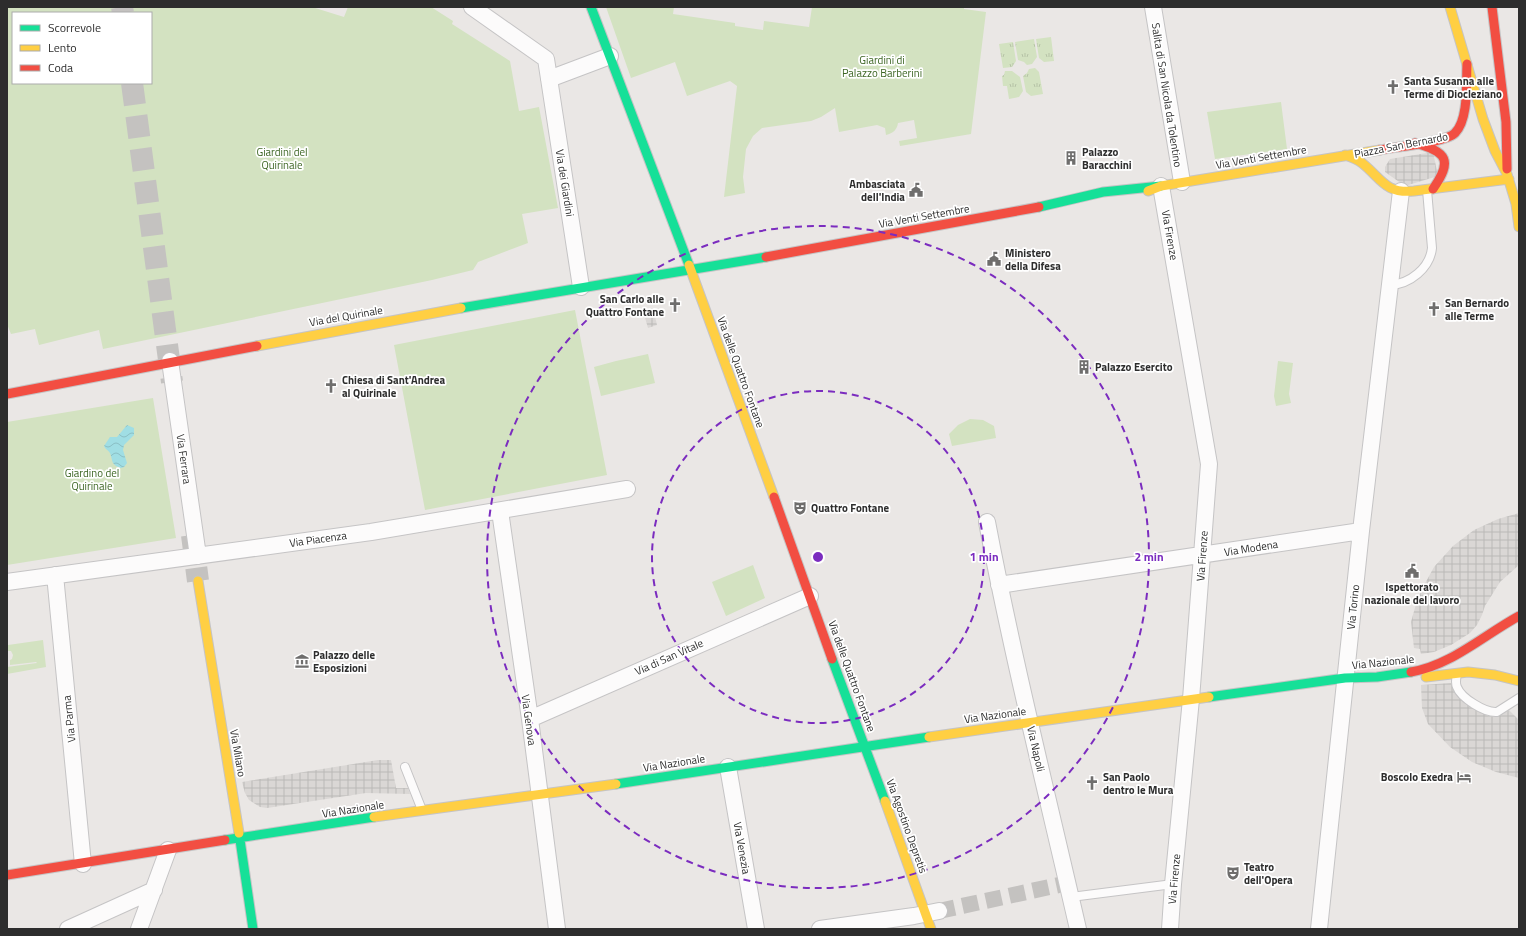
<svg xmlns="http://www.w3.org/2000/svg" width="1526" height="936" font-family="'Titillium Web',sans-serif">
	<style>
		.grass { fill: url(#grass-tufts) }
		.park { fill: #d3e2c1; fill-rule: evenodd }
		.plaza { fill: url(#plaza-grid) }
		.water { fill: url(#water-waves) }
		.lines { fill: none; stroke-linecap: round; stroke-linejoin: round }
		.street-tunnel { stroke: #c4c2c0; stroke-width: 16; stroke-dasharray: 16 8; stroke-linecap: butt }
		.secondary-tunnel { stroke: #c4c2c0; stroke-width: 22; stroke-dasharray: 22 11; stroke-linecap: butt }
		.lane-casing { stroke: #c5c4c5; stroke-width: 10 }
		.street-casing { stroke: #c5c4c5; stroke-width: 18 }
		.fast-casing { stroke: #c5c4c5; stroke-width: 11 }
		.slow-casing { stroke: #c5c4c5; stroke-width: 11 }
		.jam-casing { stroke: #c5c4c5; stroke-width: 11 }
		.lane { stroke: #fcfbfb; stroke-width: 8 }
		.street { stroke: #fcfbfb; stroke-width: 16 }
		.fast { stroke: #16e098; stroke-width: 9 }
		.slow { stroke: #ffcf43; stroke-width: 9 }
		.jam { stroke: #f24e42; stroke-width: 9 }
		.ring { fill: none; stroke: #7b2cbf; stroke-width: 2; stroke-dasharray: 7 5 }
		.labels { text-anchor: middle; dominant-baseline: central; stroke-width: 3.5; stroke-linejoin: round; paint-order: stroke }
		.park-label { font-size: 11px; fill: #3c6523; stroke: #fff }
		.poi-label { font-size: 11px; font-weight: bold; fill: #2d2d2d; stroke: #fff; text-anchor: start }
		.street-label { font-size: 11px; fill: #2d2d2d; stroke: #fff }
		.centre { fill: #7b2cbf; stroke: #fff; stroke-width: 2 }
		.ring-label { font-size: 12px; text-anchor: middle; font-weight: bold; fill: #7b2cbf; stroke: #fff; stroke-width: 3.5; stroke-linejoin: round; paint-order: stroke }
	</style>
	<defs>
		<pattern id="grass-tufts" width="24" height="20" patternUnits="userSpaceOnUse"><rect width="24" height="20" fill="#d3e2c1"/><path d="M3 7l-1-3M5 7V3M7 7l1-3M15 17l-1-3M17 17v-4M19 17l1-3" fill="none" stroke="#b5c2a6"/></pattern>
		<pattern id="plaza-grid" width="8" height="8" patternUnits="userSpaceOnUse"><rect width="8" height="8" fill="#dad7d5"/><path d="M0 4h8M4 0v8" fill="none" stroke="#bbb9b7"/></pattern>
		<pattern id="water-waves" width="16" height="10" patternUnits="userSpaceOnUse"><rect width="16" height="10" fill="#a0dee4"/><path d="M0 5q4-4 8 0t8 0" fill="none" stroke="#8abfc4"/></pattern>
	</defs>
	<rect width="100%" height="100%" fill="#eae7e5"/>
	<path class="grass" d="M1051,37L1054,61L1044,62L1039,58L1036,39Z
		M1034,39L1037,57L1032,64L1027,65L1024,62L1018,60L1015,42Z
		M1013,42L1016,61L1012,67L1003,68L999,44Z
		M1035,68L1039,72L1043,94L1031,96L1026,92L1023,76L1027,73L1029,69Z
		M1005,71H1012L1020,77L1023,91L1019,97L1009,99L1007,86H1003L1002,76L1004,75Z"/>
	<path class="park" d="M7,7H312L344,17L348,7H431L453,21L452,24L510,61L519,111L539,107L558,208L522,214L528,243L478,262L473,270L432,280L103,349L99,330L39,345L35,329L11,334L7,324ZM13,13H151V83H13Z
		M606,7H674L673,14L735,23V26L763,30L764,21L809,27L812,7H964V9L986,12L971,134L900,146L899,141L917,138L914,120L898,123C897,130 893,133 886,135L885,128L877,125L839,132L835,108L821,117L811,121L762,128L753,136L746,149L743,177L745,193L724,197L737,86L730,81L687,96L675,62L631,78Z
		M1281,102L1287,149L1215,159L1207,112Z
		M575,310L607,475L425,510L394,345Z
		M648,354L655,383L601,396L594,367L616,361Z
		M1278,361L1293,363L1289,394L1291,403L1276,406L1274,396Z
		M153,398L176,538L7,565V422Z
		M970,419L983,420L994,426L996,438L952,446L949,434L958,425Z
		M753,565L765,598L726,616L712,582Z
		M43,640L46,667L7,674V667L37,663L36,662L10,665V660L12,659L13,655L11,651H8V645Z"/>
	<path class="plaza" d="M1433,152L1438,176L1405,186L1385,172V167L1390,159Z
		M653,308L657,325L648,328L643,311Z
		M1519,513V565L1500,582L1485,606L1482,615L1477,625L1470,633L1451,645L1434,652L1421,654L1420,649L1414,648L1411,622L1416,604L1422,589L1434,567L1453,546L1474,530L1498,519Z
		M1451,683L1454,691L1460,699L1475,709L1488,716L1497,717L1509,710L1519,720V778L1496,772L1472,762L1450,747L1428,724L1422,708L1421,685Z
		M378,760H391L396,788H408L410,794L366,793L267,808L260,807L249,800L245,793L242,782Z"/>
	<path class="water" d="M127,425L134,428V435L124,445L123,450L127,463L124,467L121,468C111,465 113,461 110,453C108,450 105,449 104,446L110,437H117Z"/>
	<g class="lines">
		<path class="street-tunnel" d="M939,911L1059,885"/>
		<path class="secondary-tunnel" d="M122,7L123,13
			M132,83L172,382
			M192,535L198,581"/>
		<defs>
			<path id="lane" d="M1390,285C1410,284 1430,268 1432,248L1427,190
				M1457,674C1456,679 1455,683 1457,687C1461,698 1485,713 1497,712L1519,698
				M405,767L422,810
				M1071,897L1173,884"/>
			<path id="street" d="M472,7L546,59L581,287
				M1153,7L1182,182
				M549,79L610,56
				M1161,186L1209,464L1191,699L1173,884L1170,929
				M170,361L198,556
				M500,511L530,719L557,929
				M987,522C1013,659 1047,794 1078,929
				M55,575L83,864
				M7,582L371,532L627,489
				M999,585L1361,531
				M530,719L810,596
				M728,767L756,929
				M68,929L154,890
				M139,929L168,850
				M820,929L914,916L939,911
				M1319,929L1361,531L1401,191"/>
			<path id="fast" d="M591,7L689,265
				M1039,207L1103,192L1161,186
				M461,308L766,257
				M832,659L885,801
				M1209,697L1345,678L1377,677L1411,672
				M616,784L929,737
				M239,833L253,929
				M225,840L374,817"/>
			<path id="slow" d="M1450,7L1483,119L1495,151L1507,174L1516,204L1519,227
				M1345,155C1351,157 1357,159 1362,163C1381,178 1385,194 1414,191L1509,179
				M1148,191L1161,186L1380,150
				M689,265L774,497
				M257,346L461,308
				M198,581L239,833
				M1426,677L1468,672L1495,675L1519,681
				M929,737L1209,697
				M885,801L931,929
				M374,817L616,784"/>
			<path id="jam" d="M1492,7L1506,122L1507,169
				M1415,143C1447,152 1453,160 1433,189
				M1380,150C1395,147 1447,142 1455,133C1469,119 1466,83 1467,64
				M766,257L1039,207
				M7,394L257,346
				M774,497L832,659
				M1411,672C1450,666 1484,635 1519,616
				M7,875L225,840"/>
		</defs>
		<use href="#lane" class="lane-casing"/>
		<use href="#street" class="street-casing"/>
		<use href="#fast" class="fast-casing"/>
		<use href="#slow" class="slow-casing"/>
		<use href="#jam" class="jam-casing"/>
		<use href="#lane" class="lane"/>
		<use href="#street" class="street"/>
		<use href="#fast" class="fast"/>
		<use href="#slow" class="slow"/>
		<use href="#jam" class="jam"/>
	</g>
	<g class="ring">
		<circle cx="818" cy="557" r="166"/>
		<circle cx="818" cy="557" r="331"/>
	</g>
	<defs>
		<symbol id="church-bare" viewBox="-9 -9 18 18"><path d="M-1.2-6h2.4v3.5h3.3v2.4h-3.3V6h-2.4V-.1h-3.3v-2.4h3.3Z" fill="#6f6e6d" stroke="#fff" stroke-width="2.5" paint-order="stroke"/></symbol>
		<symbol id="building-bare" viewBox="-9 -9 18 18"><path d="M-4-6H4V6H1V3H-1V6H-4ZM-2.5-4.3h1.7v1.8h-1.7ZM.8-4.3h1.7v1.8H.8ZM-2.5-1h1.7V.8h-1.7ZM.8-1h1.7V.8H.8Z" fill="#6f6e6d" stroke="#fff" stroke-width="2.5" paint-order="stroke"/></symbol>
		<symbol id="civic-bare" viewBox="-9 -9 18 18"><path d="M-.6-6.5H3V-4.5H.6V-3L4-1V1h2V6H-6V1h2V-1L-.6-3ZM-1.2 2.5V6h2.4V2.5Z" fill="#6f6e6d" stroke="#fff" stroke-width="2.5" paint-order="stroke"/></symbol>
		<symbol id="theatre-bare" viewBox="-9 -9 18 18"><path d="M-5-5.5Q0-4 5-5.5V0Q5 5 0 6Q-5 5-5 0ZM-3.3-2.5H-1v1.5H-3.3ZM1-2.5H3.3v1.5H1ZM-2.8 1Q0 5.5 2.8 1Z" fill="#6f6e6d" stroke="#fff" stroke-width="2.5" paint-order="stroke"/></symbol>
		<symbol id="museum-bare" viewBox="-9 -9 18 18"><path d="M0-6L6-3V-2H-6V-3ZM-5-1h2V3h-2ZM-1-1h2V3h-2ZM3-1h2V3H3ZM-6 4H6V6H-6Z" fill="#6f6e6d" stroke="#fff" stroke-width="2.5" paint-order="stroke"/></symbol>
		<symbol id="hotel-bare" viewBox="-9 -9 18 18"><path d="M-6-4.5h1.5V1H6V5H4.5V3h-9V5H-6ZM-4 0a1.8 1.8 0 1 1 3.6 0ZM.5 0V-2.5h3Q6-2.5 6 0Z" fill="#6f6e6d" stroke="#fff" stroke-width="2.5" paint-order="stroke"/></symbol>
	</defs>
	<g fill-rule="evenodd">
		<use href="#church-bare" x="1383" y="77" width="20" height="20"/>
		<use href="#building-bare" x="1061" y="148" width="20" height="20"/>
		<use href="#civic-bare" x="906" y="180" width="20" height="20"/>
		<use href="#civic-bare" x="984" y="249" width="20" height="20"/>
		<use href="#church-bare" x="665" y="295" width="20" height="20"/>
		<use href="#church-bare" x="1424" y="299" width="20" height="20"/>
		<use href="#building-bare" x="1074" y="357" width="20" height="20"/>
		<use href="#church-bare" x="321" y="376" width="20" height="20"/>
		<use href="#theatre-bare" x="790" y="498" width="20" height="20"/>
		<use href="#civic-bare" x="1402" y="561" width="20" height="20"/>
		<use href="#museum-bare" x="292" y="651" width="20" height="20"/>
		<use href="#hotel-bare" x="1454" y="767" width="20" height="20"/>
		<use href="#church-bare" x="1082" y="773" width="20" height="20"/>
		<use href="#theatre-bare" x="1223" y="863" width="20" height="20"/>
	</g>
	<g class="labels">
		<g class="park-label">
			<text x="882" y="60">Giardini di<tspan x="882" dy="13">Palazzo Barberini</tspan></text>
			<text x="282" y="152">Giardini del<tspan x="282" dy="13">Quirinale</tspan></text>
			<text x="92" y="473">Giardino del<tspan x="92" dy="13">Quirinale</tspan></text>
		</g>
		<g class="poi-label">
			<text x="1404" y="81">Santa Susanna alle<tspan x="1404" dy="13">Terme di Diocleziano</tspan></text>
			<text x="1082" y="152">Palazzo<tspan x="1082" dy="13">Baracchini</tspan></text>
			<text x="905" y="184" text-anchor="end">Ambasciata<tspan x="905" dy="13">dell'India</tspan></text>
			<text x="1005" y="253">Ministero<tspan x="1005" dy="13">della Difesa</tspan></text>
			<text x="664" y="299" text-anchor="end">San Carlo alle<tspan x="664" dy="13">Quattro Fontane</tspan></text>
			<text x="1445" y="303">San Bernardo<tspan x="1445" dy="13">alle Terme</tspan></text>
			<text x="1095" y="367">Palazzo Esercito</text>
			<text x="342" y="380">Chiesa di Sant'Andrea<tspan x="342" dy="13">al Quirinale</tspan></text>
			<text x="811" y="508">Quattro Fontane</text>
			<text x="1412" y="587" text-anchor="middle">Ispettorato<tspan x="1412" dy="13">nazionale del lavoro</tspan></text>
			<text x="313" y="655">Palazzo delle<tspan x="313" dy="13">Esposizioni</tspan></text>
			<text x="1103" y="777">San Paolo<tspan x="1103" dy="13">dentro le Mura</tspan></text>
			<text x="1453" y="777" text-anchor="end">Boscolo Exedra</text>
			<text x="1244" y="867">Teatro<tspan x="1244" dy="13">dell'Opera</tspan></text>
		</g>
		<g class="street-label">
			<text transform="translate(1167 95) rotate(81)">Salita di San Nicola da Tolentino</text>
			<text transform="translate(1401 145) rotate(-11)">Piazza San Bernardo</text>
			<text transform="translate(1261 157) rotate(-10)">Via Venti Settembre</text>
			<text transform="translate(565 183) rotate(81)">Via dei Giardini</text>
			<text transform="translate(924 216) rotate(-10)">Via Venti Settembre</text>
			<text transform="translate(1170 235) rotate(80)">Via Firenze</text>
			<text transform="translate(346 316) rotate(-10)">Via del Quirinale</text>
			<text transform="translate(741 372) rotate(70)">Via delle Quattro Fontane</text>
			<text transform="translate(184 459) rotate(82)">Via Ferrara</text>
			<text transform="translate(318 539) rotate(-8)">Via Piacenza</text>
			<text transform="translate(1251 548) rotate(-9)">Via Modena</text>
			<text transform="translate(1202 556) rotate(-86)">Via Firenze</text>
			<text transform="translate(1353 607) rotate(-84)">Via Torino</text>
			<text transform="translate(669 657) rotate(-24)">Via di San Vitale</text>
			<text transform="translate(1383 662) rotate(-6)">Via Nazionale</text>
			<text transform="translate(852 676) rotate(70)">Via delle Quattro Fontane</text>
			<text transform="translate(995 715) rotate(-8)">Via Nazionale</text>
			<text transform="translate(69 719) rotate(-96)">Via Parma</text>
			<text transform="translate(529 720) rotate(82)">Via Genova</text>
			<text transform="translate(1036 749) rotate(77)">Via Napoli</text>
			<text transform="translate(238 753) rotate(80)">Via Milano</text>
			<text transform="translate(674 763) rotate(-9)">Via Nazionale</text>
			<text transform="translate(353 809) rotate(-9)">Via Nazionale</text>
			<text transform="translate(907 826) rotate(70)">Via Agostino Depretis</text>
			<text transform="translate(742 848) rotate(80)">Via Venezia</text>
			<text transform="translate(1174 879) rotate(-85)">Via Firenze</text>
		</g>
	</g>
	<circle cx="818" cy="557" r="6" class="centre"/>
	<g class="ring-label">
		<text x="984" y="561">1 min</text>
		<text x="1149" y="561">2 min</text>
	</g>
	<rect width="1526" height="936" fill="none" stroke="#2d2d2d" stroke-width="16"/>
	<rect x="12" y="12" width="140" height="72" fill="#ffffff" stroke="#ababab"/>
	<rect x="20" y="25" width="20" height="6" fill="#16e098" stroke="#ababab"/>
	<text x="48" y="32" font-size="12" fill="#2d2d2d">Scorrevole</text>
	<rect x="20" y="45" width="20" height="6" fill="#ffcf43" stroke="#ababab"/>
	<text x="48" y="52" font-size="12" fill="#2d2d2d">Lento</text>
	<rect x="20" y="65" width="20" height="6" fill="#f24e42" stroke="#ababab"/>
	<text x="48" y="72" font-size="12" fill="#2d2d2d">Coda</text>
</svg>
